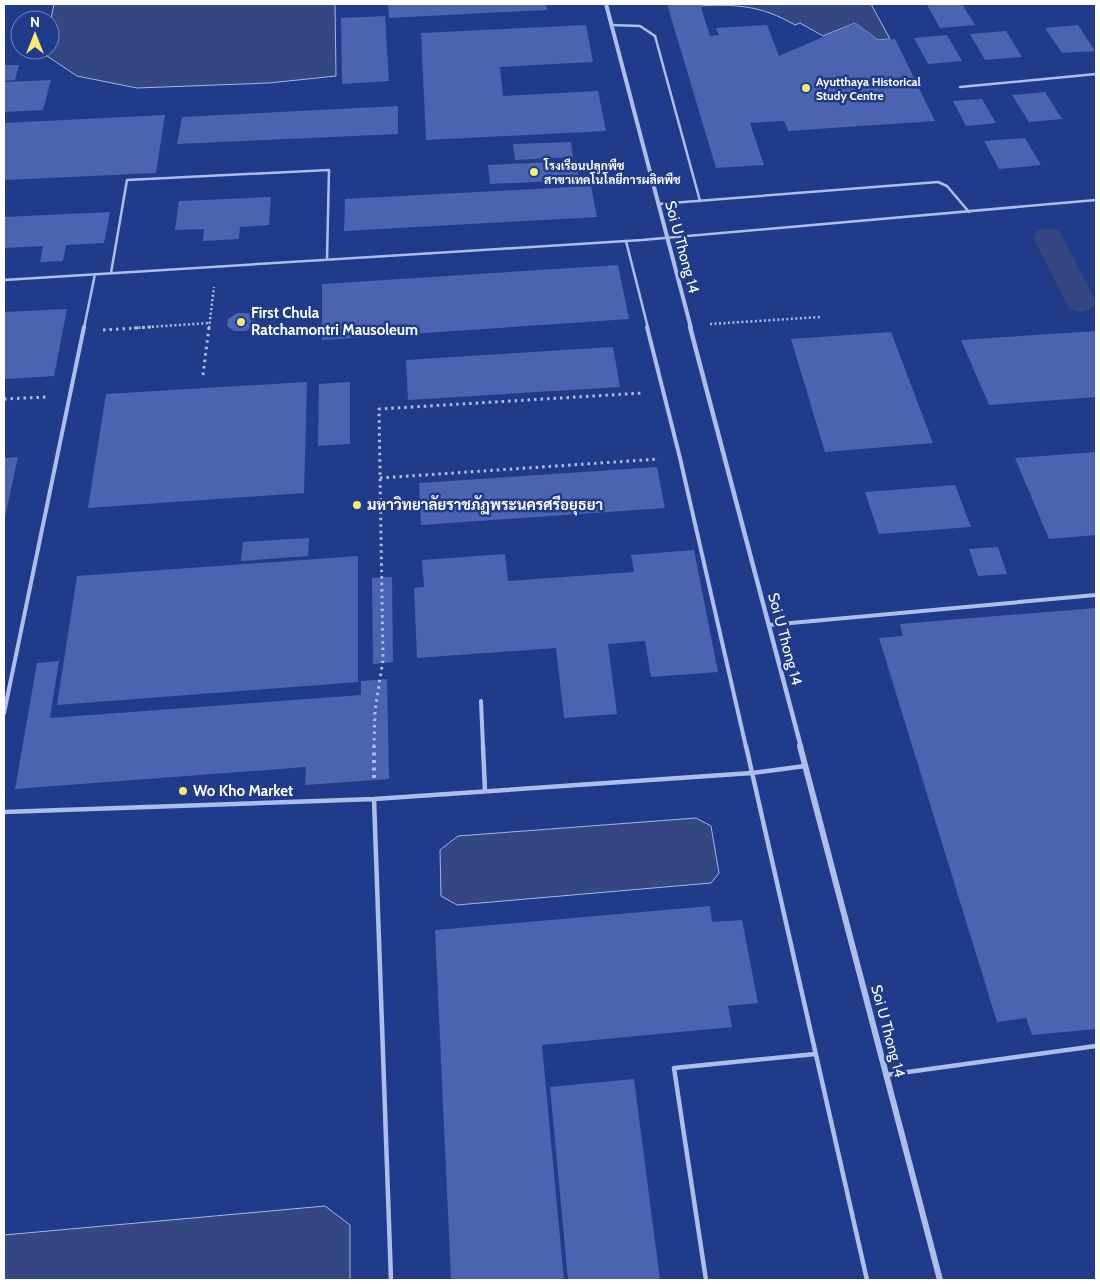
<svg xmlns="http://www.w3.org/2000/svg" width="1100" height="1284" font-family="Cabin,Sarabun,sans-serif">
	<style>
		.water { fill: #344782; stroke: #a2b6ec }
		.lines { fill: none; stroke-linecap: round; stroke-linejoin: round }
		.canal { fill: #344782; fill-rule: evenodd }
		.building { fill: #4a64b2 }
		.path-far2 { stroke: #aebeeb; stroke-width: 2.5; stroke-dasharray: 2 2.5; stroke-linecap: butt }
		.path-far1 { stroke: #aebeeb; stroke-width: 3; stroke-dasharray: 2.5 4; stroke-linecap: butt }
		.path { stroke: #aebeeb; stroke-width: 4; stroke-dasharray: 3 4.5; stroke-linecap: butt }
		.lane-far2 { stroke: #aebeeb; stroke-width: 2.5 }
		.lane-far1 { stroke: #aebeeb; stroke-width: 4 }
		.lane { stroke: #aebeeb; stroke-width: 4.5 }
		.street-far2 { stroke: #aebeeb; stroke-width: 4 }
		.street-far1 { stroke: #aebeeb; stroke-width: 4.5 }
		.street { stroke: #aebeeb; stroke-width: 6 }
		.poi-dot { fill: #f7eb70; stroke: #213b8b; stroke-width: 2 }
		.labels { text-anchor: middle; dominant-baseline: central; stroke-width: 5; stroke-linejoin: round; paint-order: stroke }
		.far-poi-label { font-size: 12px; font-weight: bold; fill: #fff; stroke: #213b8b; text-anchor: start }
		.street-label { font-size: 15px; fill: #fff; stroke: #213b8b }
		.poi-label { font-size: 15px; font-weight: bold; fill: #fff; stroke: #213b8b; text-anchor: start }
	</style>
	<rect width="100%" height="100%" fill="#213b8b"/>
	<path class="water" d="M54,4H335L336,76L269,83L137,88L77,76L44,54L45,50H50V24Z
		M695,4H871L890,39L878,40L855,23L823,36L800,23L795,25C761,5 735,4 696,6Z
		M696,818L711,826L719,873L711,883L457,905L441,896L440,850L458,836Z
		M325,1206L350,1225V1280H4V1235Z"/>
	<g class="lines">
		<path class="canal" d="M1048,228L1058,230L1063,237L1096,302L1092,309L1081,312L1070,309L1066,302L1033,237L1038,230Z"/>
	</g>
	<path class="building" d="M388,4H546L547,10L389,18Z
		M667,4H700L710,36L719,35L716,28L767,25L779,56L855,23L878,40L895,39L935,121L788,131L784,121L750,123L764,165L716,168Z
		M962,4L975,25L940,28L927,5Z
		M385,16L389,81L342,84L341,18Z
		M586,25L593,62L500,67L503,96L598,91L606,131L426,140L421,33Z
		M1078,25L1095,51L1062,53L1045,28Z
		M1006,31L1022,57L985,60L970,34Z
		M947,35L962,61L928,64L914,38Z
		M4,65H19L15,80L4,81Z
		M51,80L43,110L4,112V82Z
		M1045,92L1062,119L1029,122L1012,95Z
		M982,99L996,123L966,126L953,101Z
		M398,106V134L177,144L182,117Z
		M165,115L156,173L4,180V123Z
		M1025,138L1041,165L999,169L984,141Z
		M571,142L573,157L515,160L513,144Z
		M576,161L579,180L490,184L488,165Z
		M591,186L597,217L344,231L345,199Z
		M271,197L269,225L240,227L239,239L203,241L204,229L175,230L179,201Z
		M110,212L104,243L66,245L63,261L40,262L43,246L4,248V217Z
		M618,265L629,319L322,340V284Z
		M67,309L54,376L4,379V312Z
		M237,313H248L255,318L254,325L246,331H234L227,326L228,319Z
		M1096,331V397L989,405L961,340Z
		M891,332L933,443L825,452L791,339Z
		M613,347L620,387L408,400L406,360Z
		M307,382L304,493L88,508L106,394Z
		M350,382V444L318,446L319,384Z
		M1096,452V535L1049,539L1015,458Z
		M18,457L5,517H4V458Z
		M657,467L665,508L421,525L419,483Z
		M955,485L971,527L879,534L865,492Z
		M309,538L308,556L241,561L243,542Z
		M998,547L1007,574L978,576L969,549Z
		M694,550L718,672L651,677L645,641L608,644L617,714L564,718L556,648L417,658L414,588L424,587L422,560L505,554L508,581L634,572L631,555Z
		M358,556V682L57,705L77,576Z
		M392,577L393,662L373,664L372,578Z
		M1096,608V1029L1032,1035L1026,1018L997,1022L879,638L903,636L900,624Z
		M59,661L50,718L361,695V681L387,679L389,779L305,785L306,767L15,789L37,663Z
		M710,906L712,922L742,920L758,1003L728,1006L732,1027L542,1045L564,1280H451L435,930Z
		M634,1079L660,1280H568L550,1087Z"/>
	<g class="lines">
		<path class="path-far2" d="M710,324L820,317
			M134,328L209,323
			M209,328L214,287"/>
		<path class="path-far1" d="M103,330L152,327
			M203,375L209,327
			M4,399L48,397
			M380,478L659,459
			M374,747L375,711L383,660L379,409L643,393"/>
		<path class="path" d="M374,778V746"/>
		<path class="lane-far2" d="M611,25L640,26L655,36L700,201
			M960,87L1096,74
			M658,204L938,182L947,186L969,212
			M626,241L648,328
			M111,273L127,180L329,170L327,259
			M4,280L642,240L1096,200
			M84,328L95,274"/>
		<path class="lane-far1" d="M647,327L680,458L746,747
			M769,625L1096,595
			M481,701L483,747
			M4,713L84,327"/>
		<path class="lane" d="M483,746L485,791
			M746,746L867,1280
			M374,799L391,1280
			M4,812L374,799L752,773L805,766
			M886,1075L1096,1046
			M706,1280L674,1068L815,1054"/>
		<path class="street-far2" d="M606,4L691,328"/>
		<path class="street-far1" d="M690,327L801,747"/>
		<path class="street" d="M800,746L940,1280"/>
	</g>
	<g class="poi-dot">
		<circle cx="806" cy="88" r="5"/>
		<circle cx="534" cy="172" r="5"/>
		<circle cx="241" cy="322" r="5"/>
		<circle cx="357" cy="505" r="5"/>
		<circle cx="183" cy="791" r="5"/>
	</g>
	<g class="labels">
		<g class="far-poi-label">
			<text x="816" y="81">Ayutthaya Historical<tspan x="816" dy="14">Study Centre</tspan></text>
			<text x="544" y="165">โรงเรือนปลูกพืช<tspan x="544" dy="14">สาขาเทคโนโลยีการผลิตพืช</tspan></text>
		</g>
		<g class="street-label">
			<text transform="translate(682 247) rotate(75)">Soi U Thong 14</text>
			<text transform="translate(785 639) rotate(75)">Soi U Thong 14</text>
			<text transform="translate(888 1031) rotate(75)">Soi U Thong 14</text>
		</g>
		<g class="poi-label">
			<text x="251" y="313">First Chula<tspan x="251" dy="17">Ratchamontri Mausoleum</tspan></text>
			<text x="367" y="505">มหาวิทยาลัยราชภัฏพระนครศรีอยุธยา</text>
			<text x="193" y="791">Wo Kho Market</text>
		</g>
	</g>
	<rect width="1100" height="1284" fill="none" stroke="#ffffff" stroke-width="10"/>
	<g transform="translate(35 35)"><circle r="24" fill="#213b8b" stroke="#7a89b9"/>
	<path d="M0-4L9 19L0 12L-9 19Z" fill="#f7eb70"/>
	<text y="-8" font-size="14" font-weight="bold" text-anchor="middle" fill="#ffffff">N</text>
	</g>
</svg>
